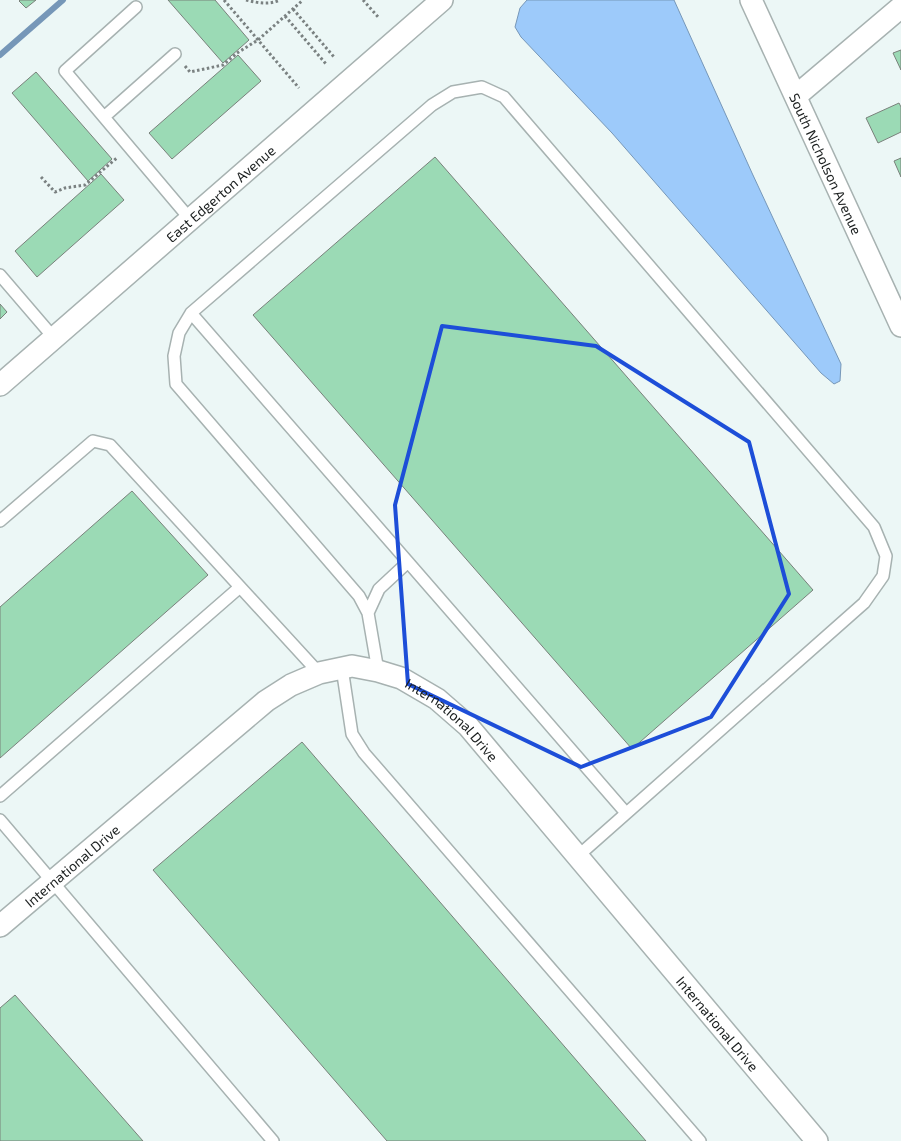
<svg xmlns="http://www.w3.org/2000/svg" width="901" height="1141" font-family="'Exo 2',sans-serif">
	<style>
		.water { fill: #9dcafa; stroke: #7697b8 }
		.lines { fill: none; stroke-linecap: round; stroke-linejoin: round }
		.stream { stroke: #7697b8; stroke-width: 6 }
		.building { fill: #9bdab5; stroke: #79817b }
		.lane-casing { stroke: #a7b2b1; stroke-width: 14 }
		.street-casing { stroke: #a7b2b1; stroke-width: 24 }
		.path { stroke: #7a8181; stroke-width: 3; stroke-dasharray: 2.5 2.5; stroke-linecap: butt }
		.lane { stroke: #fff; stroke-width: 11 }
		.street { stroke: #fff; stroke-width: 21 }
		.marked { fill: none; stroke: #1d4ed8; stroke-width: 4; stroke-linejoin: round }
		.labels { text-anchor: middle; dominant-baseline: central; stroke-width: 4; stroke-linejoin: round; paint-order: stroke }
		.street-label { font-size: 14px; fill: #1b1f1f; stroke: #fff }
	</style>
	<rect width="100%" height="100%" fill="#ecf7f6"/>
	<path class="water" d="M527,0H674L752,173L841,364L840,381L834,384L821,373L612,133L521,37L515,27L520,8Z"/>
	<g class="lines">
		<path class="stream" d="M0,55L63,0"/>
	</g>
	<path class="building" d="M20,0H36L26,8L19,1Z
		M168,0H215L249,40L223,63Z
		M901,50V70L893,53Z
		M238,55L261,81L172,159L149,133Z
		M36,72L112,159L88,181L12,93Z
		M899,103L901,107V132L878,143L866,118Z
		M435,157L813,590L632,749L253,315Z
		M901,158V177L894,161Z
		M101,174L124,200L37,277L15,251Z
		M0,304L7,312L0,319Z
		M132,491L208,575L0,758V607Z
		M302,742L646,1141H387L153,870Z
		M15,995L143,1141H0V1008Z"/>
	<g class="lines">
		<defs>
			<path id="lane" d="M136,7L65,71L190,219
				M104,117L175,54
				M0,275L54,338
				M191,313L408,562L379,589L368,613
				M0,521L93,441L110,445L319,673
				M408,562L626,813
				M342,668L352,734L364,753L700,1141
				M378,671L368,613L359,596L176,384L174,356L179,333L191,313L432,105L453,92L482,87L504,97L874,527L886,556L883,576L864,603L578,856
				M0,796L240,587
				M0,820L273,1141"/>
			<g id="street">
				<path id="s1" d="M751,0L901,326"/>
				<path d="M796,96L901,7"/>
				<path id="s2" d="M0,385L442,0"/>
				<path id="s3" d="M0,926L266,701L291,685L319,673L352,666L378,671L401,678L437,699L468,726L817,1141"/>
			</g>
		</defs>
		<use href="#lane" class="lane-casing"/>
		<use href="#street" class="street-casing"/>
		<path class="path" d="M224,0L299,88
			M246,0C258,3 269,5 280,0
			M363,0L379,18
			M293,9L334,57
			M285,16L326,64
			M185,66L190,72L223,65L237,53L258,40L303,0
			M41,177L55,192L65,188L85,185L118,157"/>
		<use href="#lane" class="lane"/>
		<use href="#street" class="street"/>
	</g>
	<path class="marked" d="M442,326L596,346L749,442L789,594L711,717L581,767L408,684L395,505Z"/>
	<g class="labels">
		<g class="street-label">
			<text stroke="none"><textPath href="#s1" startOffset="180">South Nicholson Avenue</textPath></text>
			<text stroke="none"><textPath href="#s2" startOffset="292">East Edgerton Avenue</textPath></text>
			<text stroke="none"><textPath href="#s3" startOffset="559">International Drive</textPath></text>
			<text stroke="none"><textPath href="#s3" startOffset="94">International Drive</textPath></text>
			<text stroke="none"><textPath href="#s3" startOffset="964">International Drive</textPath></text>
		</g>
	</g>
</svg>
